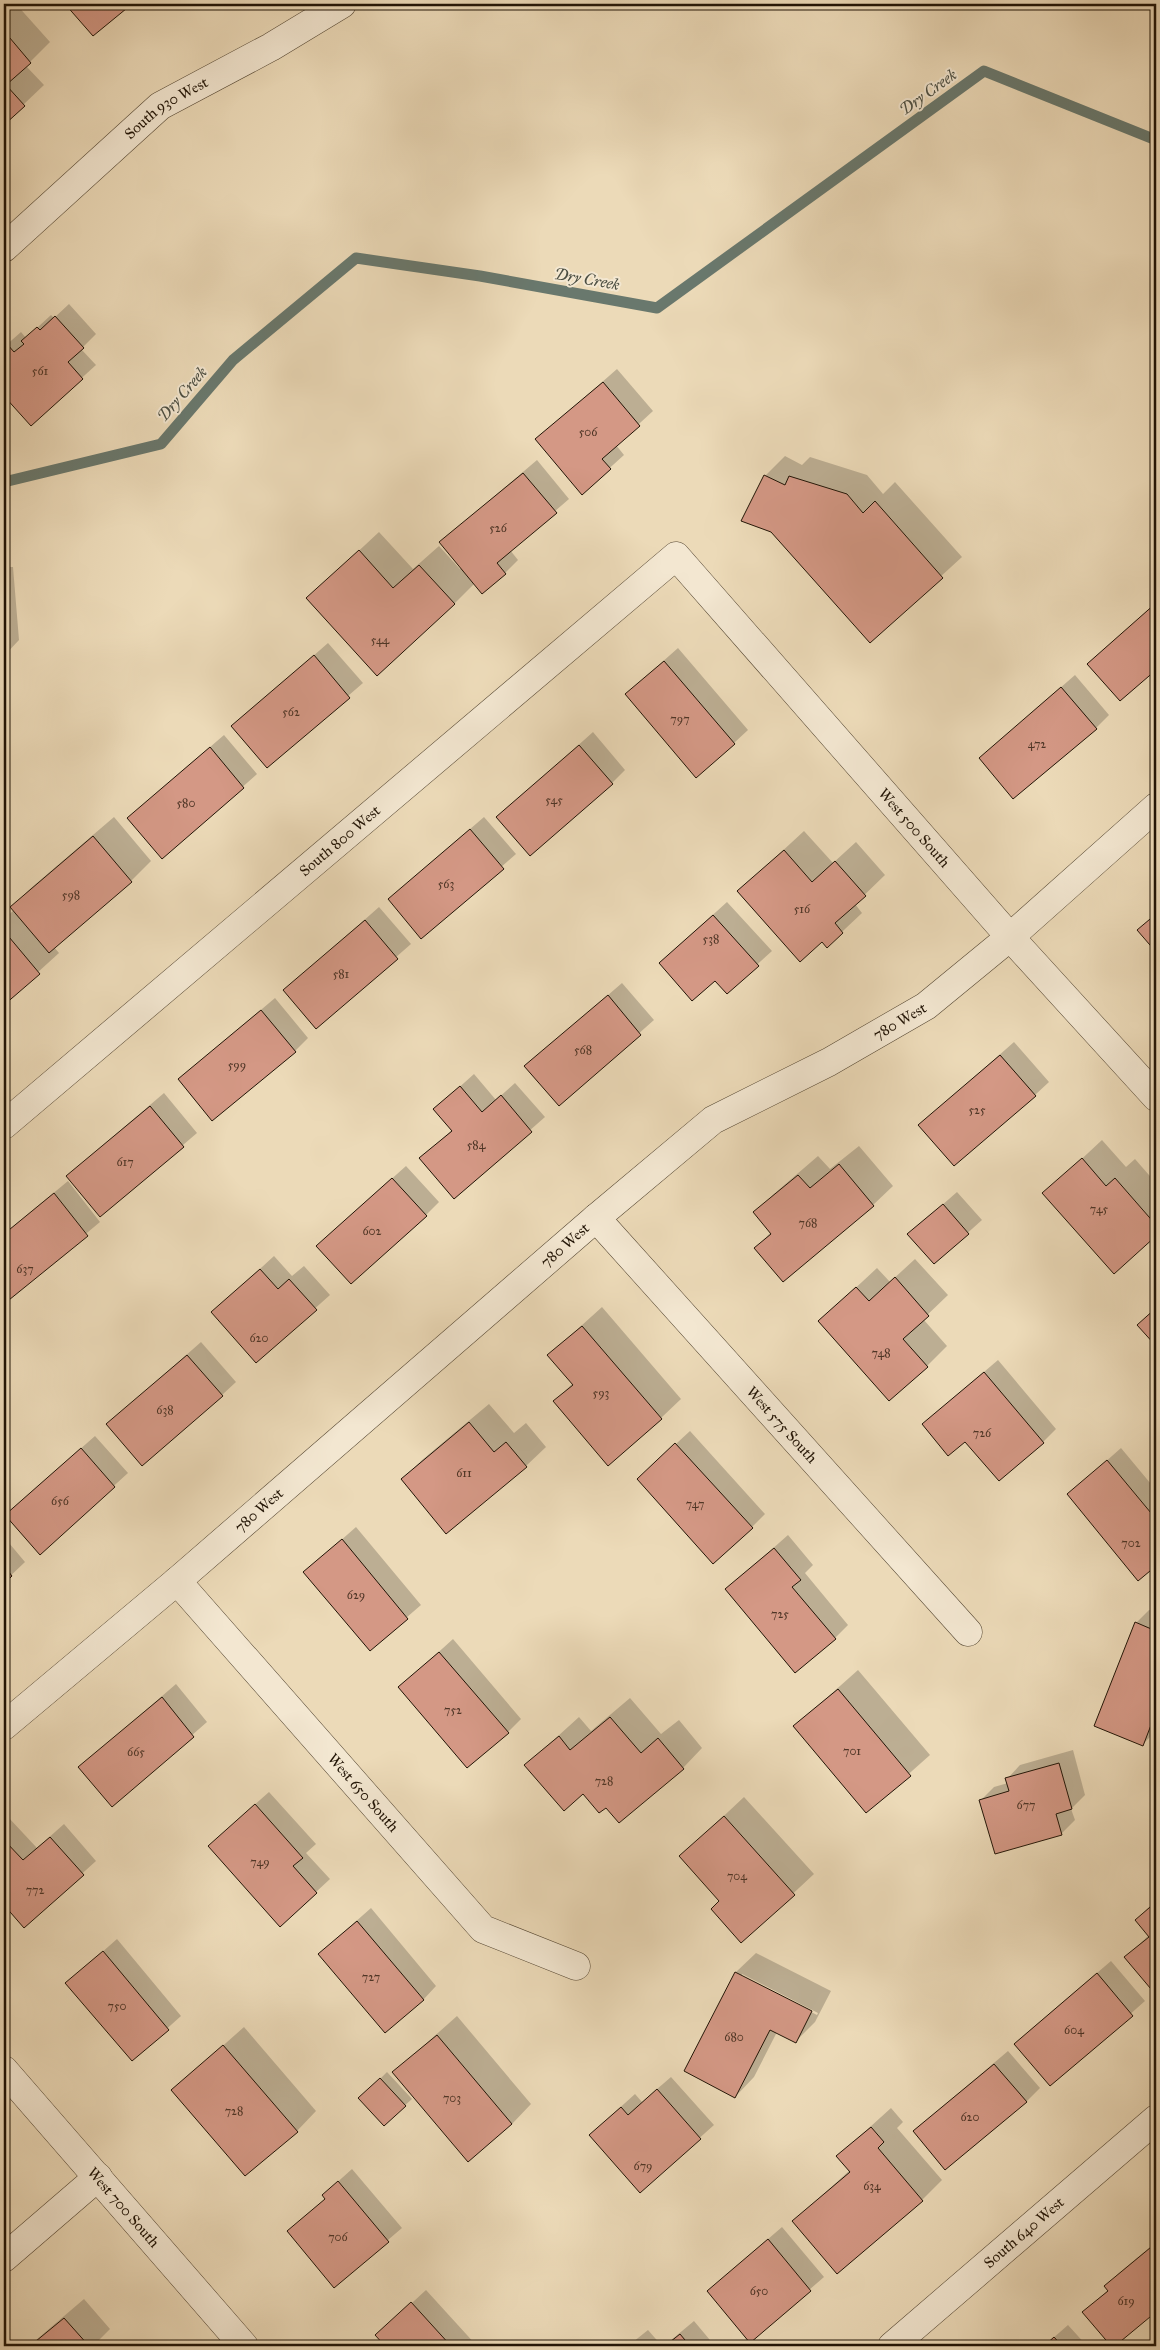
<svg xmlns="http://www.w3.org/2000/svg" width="1160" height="2350" font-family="'IM FELL Great Primer',serif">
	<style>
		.shadow { fill: #0003; fill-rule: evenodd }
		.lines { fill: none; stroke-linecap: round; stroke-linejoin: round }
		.stream { stroke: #69786d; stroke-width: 11 }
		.building { fill: #d49885; stroke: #211406 }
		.minor-casing { stroke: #544632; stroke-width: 29 }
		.tertiary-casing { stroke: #544632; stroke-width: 29 }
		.minor { stroke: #f3e7d1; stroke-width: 28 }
		.tertiary { stroke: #f3e7d1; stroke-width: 28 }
		.labels { text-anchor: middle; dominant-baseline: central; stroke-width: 4; stroke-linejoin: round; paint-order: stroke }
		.number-label { font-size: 12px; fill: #4e3526 }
		.street-label { font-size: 15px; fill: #211406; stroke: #f3e7d1 }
		.water-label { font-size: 16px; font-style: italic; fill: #4b4e42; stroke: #f3e7d1 }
	</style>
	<rect width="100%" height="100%" fill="#ecdab8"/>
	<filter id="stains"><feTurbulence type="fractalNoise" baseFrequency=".004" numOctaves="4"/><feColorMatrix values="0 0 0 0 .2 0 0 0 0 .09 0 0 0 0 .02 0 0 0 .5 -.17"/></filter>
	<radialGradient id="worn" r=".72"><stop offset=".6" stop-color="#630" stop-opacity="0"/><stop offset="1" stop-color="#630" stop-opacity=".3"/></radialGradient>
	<path class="shadow" d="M13,4H16L50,42L26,66L44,85L4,123V12Z
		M67,4H130L93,35Z
		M69,304L96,334L81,349L96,365L31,424L4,394V347L21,332L26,338L51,315L54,318Z
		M617,369L653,411L616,445L624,455L582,493L537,439Z
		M785,456L802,465L810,457L867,475L883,494L895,482L962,557L870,641L765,476Z
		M537,460L569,499L510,550L518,560L505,573L475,583L454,604L307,599L379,532L413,569L439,546L460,569L462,567L441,542Z
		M4,567H13L19,640L4,656Z
		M1156,603V668L1120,700L1102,651Z
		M328,643L363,683L267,766L233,726Z
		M678,648L748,730L734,743L626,694Z
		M1075,675L1109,715L1096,728L980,758Z
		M593,732L625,770L612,783L498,817Z
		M224,735L257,774L162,858L128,818Z
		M114,817L151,861L131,881L54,947L59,953L4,1003V919L14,910L12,907L31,888Z
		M484,817L516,854L421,937L389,899Z
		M804,831L833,863L856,842L885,875L855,904L862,913L827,946L822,941L739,891Z
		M727,902L772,951L727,992L716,979L674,950Z
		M379,907L411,944L316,1027L285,990Z
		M622,983L654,1020L559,1104L526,1066Z
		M275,998L308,1038L295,1051L179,1079Z
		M1014,1042L1049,1082L1035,1095L920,1125Z
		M474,1074L496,1100L515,1083L545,1117L454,1197L421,1158L453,1129L435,1109Z
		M164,1093L197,1133L100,1216L67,1176Z
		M1102,1140L1126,1167L1135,1159L1156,1183V1234L1114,1272L1044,1194Z
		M859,1146L893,1186L873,1205L756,1248L771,1232L755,1212L775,1193L818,1156L830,1169Z
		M406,1166L439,1202L426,1215L331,1233Z
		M68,1181L100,1222L4,1302V1234Z
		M957,1192L982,1220L934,1263L909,1234Z
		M274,1256L292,1276L304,1266L330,1295L256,1361L213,1312Z
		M915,1259L948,1295L923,1319L947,1346L927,1366L820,1321L877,1268L890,1282Z
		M602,1307L681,1399L661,1418L555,1401L573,1383L549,1355Z
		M201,1342L236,1382L222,1395L108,1424Z
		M998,1360L1056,1429L1043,1442L965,1440L923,1424Z
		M489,1404L514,1433L526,1423L546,1447L526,1466L403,1479L422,1460Z
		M690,1431L765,1514L752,1527L652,1466Z
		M95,1436L128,1473L40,1553L20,1502Z
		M1121,1448L1156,1490V1565L1138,1579L1069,1494Z
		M356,1527L421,1605L370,1649L305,1572Z
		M788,1535L813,1565L805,1573L848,1625L835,1638L727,1589Z
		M4,1537L25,1562L4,1582Z
		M1149,1610L1156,1612V1731L1143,1744L1136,1623Z
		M453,1639L521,1719L508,1732L400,1687Z
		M858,1670L930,1755L867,1811L795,1726Z
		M176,1684L207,1722L112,1805L80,1767Z
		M630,1698L661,1734L679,1720L702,1748L683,1768L583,1792L526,1765L579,1717L591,1731Z
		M1073,1750L1085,1795L1071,1809L1075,1820L1061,1834L981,1800L994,1787L1008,1783L1007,1779L1020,1765Z
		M269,1792L316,1844L306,1853L330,1879L316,1892L223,1833Z
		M744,1797L814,1874L742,1941L721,1901L681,1856Z
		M9,1818L37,1848L64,1824L96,1861L24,1926L4,1904V1822Z
		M1156,1900V1993L1126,1957L1149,1935L1136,1920Z
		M371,1908L436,1986L423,2000L319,1954Z
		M117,1939L181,2016L132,2060L67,1983Z
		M756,1953L831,1991L815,2022L795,2042L777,2032L754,2077L735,2097L686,2071L736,1972ZM742,1974L818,2013L817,2015L742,1977Z
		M1111,1961L1145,2001L1050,2085L1029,2031Z
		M457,2016L531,2104L512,2124L394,2072Z
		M244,2027L316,2111L297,2131L173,2090Z
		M1008,2051L1040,2088L1026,2102L914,2131Z
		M387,2072L412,2099L384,2124L367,2092Z
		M671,2077L714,2125L640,2191L604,2122L635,2094L642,2102Z
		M891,2108L903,2122L897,2128L942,2180L922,2200L837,2272L794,2221L850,2170L838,2156Z
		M352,2169L402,2228L334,2286L288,2231L326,2198L323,2195Z
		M782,2227L824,2277L750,2341L708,2291Z
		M1156,2242V2310L1112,2346L1084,2312L1108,2290L1106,2286L1119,2273Z
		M426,2290L477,2346H387L377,2335Z
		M84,2299L110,2329L95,2344L97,2346H29Z
		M694,2321L715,2346H664Z
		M1068,2325L1087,2346H1044Z
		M648,2330L662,2346H628Z
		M1036,2343L1039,2346H1032Z"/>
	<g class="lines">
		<path class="stream" d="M4,482L161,444L233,360L356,258L480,276L657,308L984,71L1156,140"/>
	</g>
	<path class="building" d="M65,4H132L93,36Z
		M4,31L31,63L6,85L25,106L4,125Z
		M55,316L84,348L68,362L83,379L31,426L4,396V347L7,344L14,352L24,344L21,341L37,327L40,330Z
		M603,382L640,426L602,459L611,469L582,495L535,439Z
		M523,473L557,513L497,563L506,574L482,594L439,542Z
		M764,475L785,485L789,476L847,494L863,513L875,501L943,578L870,643L771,532L741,521Z
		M359,550L393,588L419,565L455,604L377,676L306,598Z
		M1156,603V670L1120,701L1087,664Z
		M314,655L350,698L267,768L231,726Z
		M664,661L735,744L696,778L625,694Z
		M1061,687L1097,729L1013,799L979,758Z
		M579,745L613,784L530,856L496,817Z
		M210,747L244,788L162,859L127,818Z
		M470,829L504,869L421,939L388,899Z
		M93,836L132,882L49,953L10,907Z
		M784,850L812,882L835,861L866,896L835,923L843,933L827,948L822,942L800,962L737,891Z
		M1156,914V952L1137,930Z
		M713,915L759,966L727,994L715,981L692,1001L659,963Z
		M365,920L398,959L316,1029L283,990Z
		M4,931L40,974L4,1005Z
		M608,995L641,1035L559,1106L524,1066Z
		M261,1010L296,1052L212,1121L178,1079Z
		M1000,1055L1036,1096L954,1166L918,1125Z
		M460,1086L482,1112L501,1095L532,1132L454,1199L419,1158L452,1131L433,1109Z
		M150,1106L184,1147L100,1217L66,1176Z
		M1082,1158L1106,1186L1115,1178L1156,1225V1236L1114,1274L1042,1193Z
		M839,1164L874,1206L783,1282L754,1248L771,1234L753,1212L798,1175L810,1188Z
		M392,1178L427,1216L351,1284L316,1246Z
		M54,1193L88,1236L4,1304V1234Z
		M943,1204L969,1234L934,1264L907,1234Z
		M260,1269L278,1289L289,1279L317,1310L256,1363L211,1312Z
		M895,1277L929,1316L903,1339L928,1367L889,1401L818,1321L856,1287L869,1301Z
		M1156,1308V1346L1137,1325Z
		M582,1326L662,1419L608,1466L553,1401L573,1385L547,1355Z
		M187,1355L223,1396L142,1466L106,1424Z
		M984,1372L1044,1443L999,1481L965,1442L948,1456L922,1424Z
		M469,1422L494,1452L506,1442L527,1467L446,1534L401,1479Z
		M675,1443L753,1528L713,1564L637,1479Z
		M81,1448L115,1487L40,1555L5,1515Z
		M1107,1460L1156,1519V1566L1138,1581L1067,1494Z
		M342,1539L408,1619L370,1651L303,1572Z
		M774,1548L801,1580L792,1587L836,1639L795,1673L725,1589Z
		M4,1566L12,1576L4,1584Z
		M1135,1622L1156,1631V1712L1143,1746L1094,1726Z
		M439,1652L509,1733L467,1768L398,1687Z
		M838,1689L911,1776L866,1813L793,1726Z
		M162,1697L194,1737L112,1807L78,1767Z
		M610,1717L641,1753L658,1738L684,1769L619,1823L606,1808L599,1813L583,1794L564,1811L524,1765L559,1736L570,1750Z
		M1059,1763L1072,1809L1056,1814L1062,1835L995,1854L979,1800L1009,1791L1005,1778Z
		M255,1804L303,1858L293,1866L317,1893L280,1927L208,1846Z
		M724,1816L795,1895L741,1943L711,1909L719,1901L679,1856Z
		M50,1837L84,1875L24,1928L4,1905V1840L23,1860Z
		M1156,1902V1995L1124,1957L1149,1937L1135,1920Z
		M357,1921L424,2000L385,2033L318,1954Z
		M103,1951L169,2030L132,2061L65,1983Z
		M735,1972L812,2011L796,2043L770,2030L735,2098L684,2071Z
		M1097,1973L1133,2016L1050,2086L1014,2044Z
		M437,2035L512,2124L468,2162L392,2072Z
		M223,2045L298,2132L245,2176L171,2090Z
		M994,2064L1027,2102L945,2170L913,2131Z
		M380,2078L406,2106L384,2126L358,2098Z
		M657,2089L701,2139L640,2193L589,2135L621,2107L628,2115Z
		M871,2127L884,2142L878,2148L923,2201L837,2274L792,2221L850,2172L836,2156Z
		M338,2181L389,2242L334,2288L287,2231L325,2199L322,2195Z
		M768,2239L811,2291L750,2343L707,2291Z
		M1156,2243V2312L1115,2346H1111L1082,2312L1108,2291L1104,2286Z
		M411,2302L451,2346H385L375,2335Z
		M64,2318L89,2346H30Z
		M680,2334L690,2346H665Z
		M1054,2337L1062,2346H1044Z"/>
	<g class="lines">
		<defs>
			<g id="minor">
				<path id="s1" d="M4,248L160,106L271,47L342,4"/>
				<path id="s2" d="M4,1125L676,556L1010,937L1156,1097"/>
				<path id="s3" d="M596,1218L968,1632"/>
				<path id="s4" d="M177,1581L483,1929L576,1966"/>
				<path id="s5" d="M4,1726L177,1581L596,1218L713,1120L829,1062L926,1006L1010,937L1156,807"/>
				<path d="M4,2258L98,2177"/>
				<path id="s6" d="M892,2346L1156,2119"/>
			</g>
			<g id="tertiary">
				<path id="s7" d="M4,2070L244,2346"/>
			</g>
		</defs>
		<use href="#minor" class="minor-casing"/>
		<use href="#tertiary" class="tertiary-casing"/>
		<use href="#minor" class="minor"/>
		<use href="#tertiary" class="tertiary"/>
	</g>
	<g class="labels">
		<g class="number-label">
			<text x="40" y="371">561</text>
			<text x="588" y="432">506</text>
			<text x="498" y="528">526</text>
			<text x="380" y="640">544</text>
			<text x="291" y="712">562</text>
			<text x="680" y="719">797</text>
			<text x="1037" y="744">472</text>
			<text x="554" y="800">545</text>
			<text x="186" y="803">580</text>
			<text x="446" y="884">563</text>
			<text x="71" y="895">598</text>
			<text x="802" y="909">516</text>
			<text x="711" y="939">538</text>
			<text x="341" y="974">581</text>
			<text x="583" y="1050">568</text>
			<text x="237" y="1065">599</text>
			<text x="977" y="1110">525</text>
			<text x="476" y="1145">584</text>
			<text x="125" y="1162">617</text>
			<text x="1099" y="1209">745</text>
			<text x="808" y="1223">768</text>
			<text x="372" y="1231">602</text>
			<text x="25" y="1269">637</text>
			<text x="259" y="1338">620</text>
			<text x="881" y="1353">748</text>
			<text x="601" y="1393">593</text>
			<text x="165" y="1410">638</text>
			<text x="982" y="1433">726</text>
			<text x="464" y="1473">611</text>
			<text x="60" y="1501">656</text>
			<text x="695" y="1504">747</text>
			<text x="1131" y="1543">702</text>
			<text x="356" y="1595">629</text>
			<text x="780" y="1614">725</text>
			<text x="453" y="1710">752</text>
			<text x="852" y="1751">701</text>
			<text x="136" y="1752">665</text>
			<text x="604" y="1781">728</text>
			<text x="1026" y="1805">677</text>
			<text x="260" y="1862">749</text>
			<text x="737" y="1876">704</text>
			<text x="35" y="1890">772</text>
			<text x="371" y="1977">727</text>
			<text x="117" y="2006">750</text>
			<text x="1074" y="2030">604</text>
			<text x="734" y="2037">680</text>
			<text x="452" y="2098">703</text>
			<text x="234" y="2111">728</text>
			<text x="970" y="2117">620</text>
			<text x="643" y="2166">679</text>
			<text x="872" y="2186">634</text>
			<text x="338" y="2237">706</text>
			<text x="759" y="2291">650</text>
			<text x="1126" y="2301">619</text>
		</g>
		<g class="street-label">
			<text stroke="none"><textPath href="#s1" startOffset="215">South 930 West</textPath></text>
			<text stroke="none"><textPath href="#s2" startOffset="1242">West 500 South</textPath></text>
			<text stroke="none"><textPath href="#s2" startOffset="440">South 800 West</textPath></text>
			<text stroke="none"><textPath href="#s5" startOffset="1144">780 West</textPath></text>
			<text stroke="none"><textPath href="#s5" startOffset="739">780 West</textPath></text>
			<text stroke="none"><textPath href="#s3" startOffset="278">West 575 South</textPath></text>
			<text stroke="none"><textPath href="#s5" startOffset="334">780 West</textPath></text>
			<text stroke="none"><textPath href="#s4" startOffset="282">West 650 South</textPath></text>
			<text stroke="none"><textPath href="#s7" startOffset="182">West 700 South</textPath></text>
			<text stroke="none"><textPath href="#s6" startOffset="174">South 640 West</textPath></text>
		</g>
		<g class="water-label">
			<text transform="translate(928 92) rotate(-36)">Dry Creek</text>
			<text transform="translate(587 279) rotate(10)">Dry Creek</text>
			<text transform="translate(182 394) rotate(-49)">Dry Creek</text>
		</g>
	</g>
	<rect width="1160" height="2350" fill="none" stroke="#ecdab8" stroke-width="20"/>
	<rect x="5" y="5" width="1150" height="2340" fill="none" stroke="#211406" stroke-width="2.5"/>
	<rect x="10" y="10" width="1140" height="2330" fill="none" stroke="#211406"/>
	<rect width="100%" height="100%" filter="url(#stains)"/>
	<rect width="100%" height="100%" fill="url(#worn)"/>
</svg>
